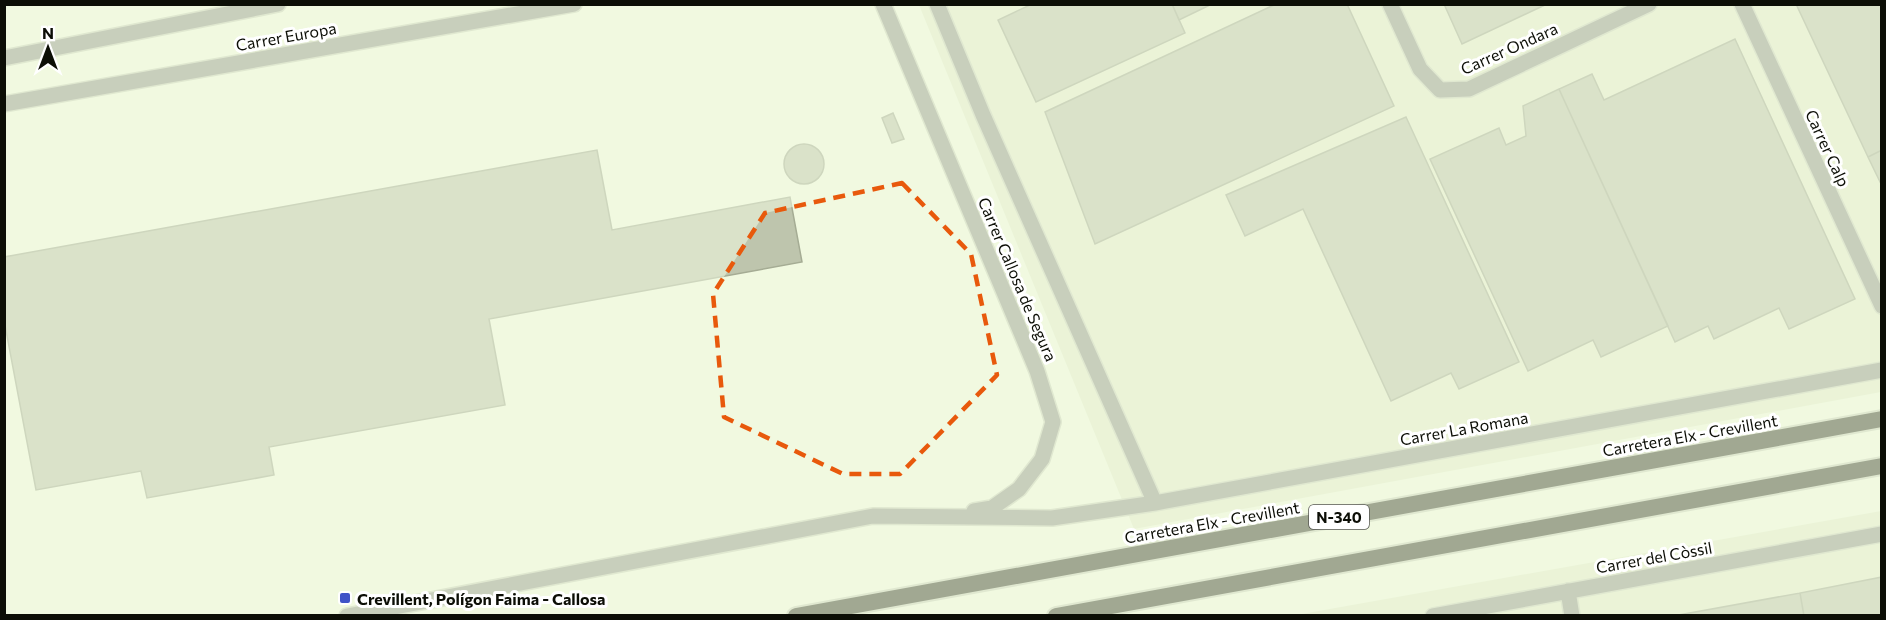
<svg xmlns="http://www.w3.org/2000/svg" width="1886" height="620" font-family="Commissioner,sans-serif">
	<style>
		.built { fill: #e4eccd }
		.building { fill: #bec5ad; stroke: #a5ac94; stroke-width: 1.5 }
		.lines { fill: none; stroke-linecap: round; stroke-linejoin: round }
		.minor-casing { stroke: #ccd3bd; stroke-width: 18 }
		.trunk-casing { stroke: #ccd3bd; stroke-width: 20 }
		.minor { stroke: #989b91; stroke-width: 15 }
		.trunk { stroke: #414634; stroke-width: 16 }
		.marked { fill: none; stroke: #e8590c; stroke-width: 4.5; stroke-dasharray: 12 8; stroke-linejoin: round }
		.poi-dot { fill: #3f53c7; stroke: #fff; stroke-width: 2 }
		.labels { text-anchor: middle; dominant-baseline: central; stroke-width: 6; stroke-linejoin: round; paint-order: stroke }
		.shield { fill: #fff; stroke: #555651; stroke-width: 1.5 }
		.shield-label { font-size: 15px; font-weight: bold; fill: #0c0e06 }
		.street-label { font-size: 16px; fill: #0c0e06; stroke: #fff }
		.poi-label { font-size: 16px; font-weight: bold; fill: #0c0e06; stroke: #fff; text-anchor: start }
	</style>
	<rect width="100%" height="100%" fill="#f1f9e0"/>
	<path class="built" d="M919,5H1881V392L1134,529Z
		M1881,511V615H1296Z"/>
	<path class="building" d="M1032,4H1172L1185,33L1036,102L998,20Z
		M1172,4H1212L1179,20Z
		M1276,4H1347L1394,106L1095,244L1045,112Z
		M1444,4H1547L1462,44Z
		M1796,4H1882V150L1868,157Z
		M1735,39L1855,299L1789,329L1779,308L1714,339L1708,326L1675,342L1559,89L1592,74L1604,100Z
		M1559,89L1668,326L1601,357L1593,340L1528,371L1430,159L1499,128L1506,145L1526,136L1523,106Z
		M893,113L904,139L892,143L882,118Z
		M1406,117L1519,362L1459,389L1451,373L1391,401L1303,209L1245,236L1226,195Z
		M784 164a20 20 0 1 1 40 0a20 20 0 1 1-40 0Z
		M597,150L612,230L790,197L802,262L489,319L505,405L269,447L274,475L147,498L141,471L36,490L4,320V257Z
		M1882,150V186L1868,157Z
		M1882,577V616H1804L1800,593Z
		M1800,593L1804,616H1673Z"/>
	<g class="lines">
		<defs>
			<path id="minor" d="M883,4L1037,371L1053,422L1042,459L1019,489L992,508L974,511
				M937,4L983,115L1155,503
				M1390,4L1420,69L1440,90L1469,89L1649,4
				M1742,4L1882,306
				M4,58L278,4
				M4,104L574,4
				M1568,591L1572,616
				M347,616L873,516L1052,518L1155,503L1882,370
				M1433,616L1882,534"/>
			<path id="trunk" d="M796,616L1882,419
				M1056,616L1882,466"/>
		</defs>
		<use href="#minor" class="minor-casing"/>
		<use href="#trunk" class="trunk-casing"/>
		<use href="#minor" class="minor"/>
		<use href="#trunk" class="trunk"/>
	</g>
	<path d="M0 0H1886V620H0ZM902,183L971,254L997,375L900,474H843L724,417L713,294L765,213Z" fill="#f1f9e0" fill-opacity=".55" fill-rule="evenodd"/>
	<path class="marked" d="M902,183L971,254L997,375L900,474H843L724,417L713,294L765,213Z"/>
	<rect class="poi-dot" x="339" y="592" width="12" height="12" rx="3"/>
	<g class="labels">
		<rect class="shield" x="1309" y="505" width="60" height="24" rx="4.5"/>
		<g class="shield-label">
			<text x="1339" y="517">N-340</text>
		</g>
		<g class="street-label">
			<text transform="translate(286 36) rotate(-10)">Carrer Europa</text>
			<text transform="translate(1509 48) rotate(-24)">Carrer Ondara</text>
			<text transform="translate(1828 148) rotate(65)">Carrer Calp</text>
			<text transform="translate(1018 279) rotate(67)">Carrer Callosa de Segura</text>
			<text transform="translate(1464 428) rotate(-10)">Carrer La Romana</text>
			<text transform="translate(1690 435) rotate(-10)">Carretera Elx - Crevillent</text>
			<text transform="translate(1212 522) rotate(-10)">Carretera Elx - Crevillent</text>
			<text transform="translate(1654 557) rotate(-10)">Carrer del Còssil</text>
		</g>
		<g class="poi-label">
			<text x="357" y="598">Crevillent, Polígon Faima - Callosa</text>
		</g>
	</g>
	<rect width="1886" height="620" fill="none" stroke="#0c0e06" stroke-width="12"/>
	<g transform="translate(48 48)" stroke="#ffffff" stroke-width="4.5" paint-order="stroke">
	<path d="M0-4.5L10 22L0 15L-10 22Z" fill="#0c0e06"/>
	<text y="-9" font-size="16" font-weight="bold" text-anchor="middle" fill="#0c0e06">N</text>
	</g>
</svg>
